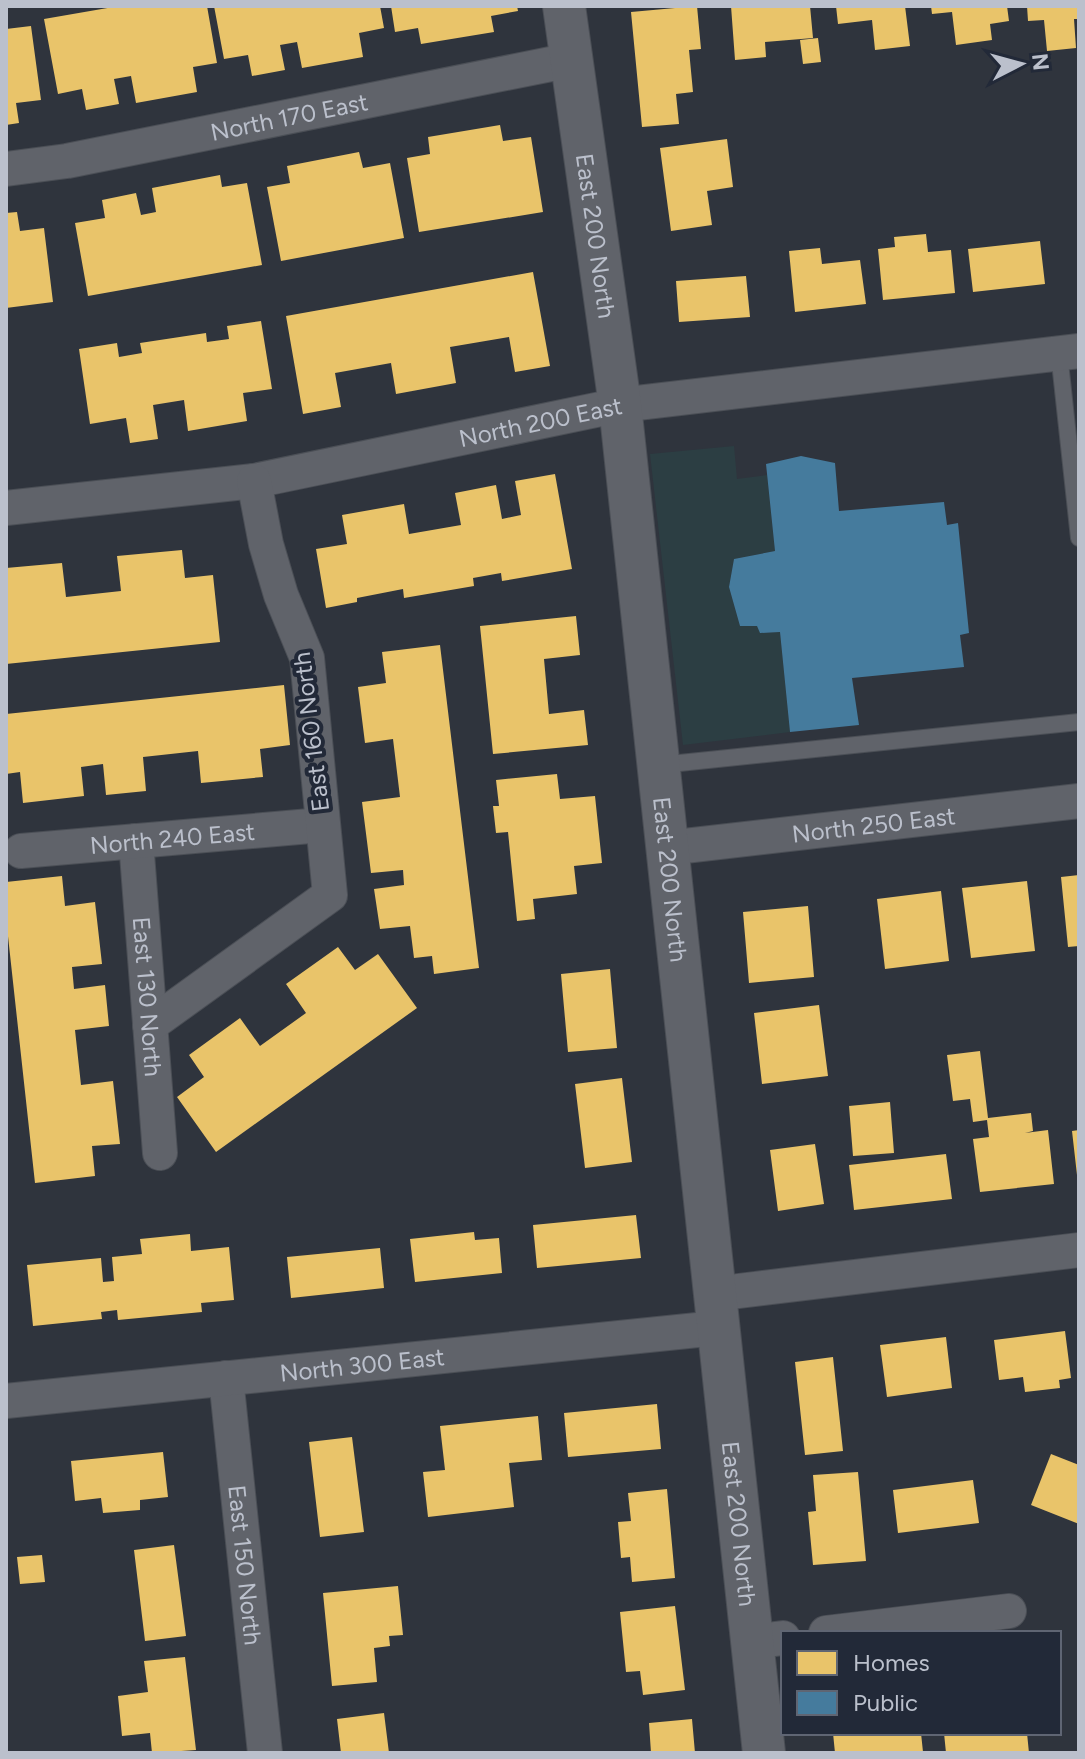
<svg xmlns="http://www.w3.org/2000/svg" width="1085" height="1759" font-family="Figtree,sans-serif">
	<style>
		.green { fill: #2c3e43 }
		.homes { fill: #e9c46a }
		.public { fill: #457b9d }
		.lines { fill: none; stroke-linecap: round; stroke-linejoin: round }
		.service-casing { stroke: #4b4f56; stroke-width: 18 }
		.minor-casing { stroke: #4b4f56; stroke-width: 36 }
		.tertiary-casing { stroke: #4b4f56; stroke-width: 44 }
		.service { stroke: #60636a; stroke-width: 16 }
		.minor { stroke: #60636a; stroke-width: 34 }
		.tertiary { stroke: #60636a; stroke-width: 42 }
		.labels { text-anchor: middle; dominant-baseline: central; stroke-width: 8; stroke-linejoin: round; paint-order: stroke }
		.street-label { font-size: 24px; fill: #bbc0cc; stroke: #222938 }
	</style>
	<rect width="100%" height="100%" fill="#2f343d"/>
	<path class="green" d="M734,446L737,479L767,475L775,551L734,559L729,587L740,626H757L761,633L780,632L790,732L683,745L650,454Z"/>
	<path class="homes" d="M119,6H207L217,63L193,67L197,92L136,103L131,76L114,79L119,104L86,110L82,89L58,94L44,19Z
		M214,6H380L384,28L359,33L363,57L302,68L297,42L280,45L285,70L252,76L248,55L224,59Z
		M391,6H517L518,11L491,16L494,32L421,44L418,28L395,32Z
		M697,6L701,49L689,50L693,92L676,94L679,124L642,127L631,12Z
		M731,6H810L813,38L765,42L766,57L735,60Z
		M836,6H905L910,46L875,50L872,20L838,24Z
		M931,6H1007L1009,21L990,24L992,40L956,45L952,12L932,14Z
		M1027,6H1079V19H1074L1076,48L1047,51L1044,20L1028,21Z
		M31,26L41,100L16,103L19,123L6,125V29Z
		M818,38L821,62L803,64L800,40Z
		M500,125L503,141L531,137L543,212L419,232L407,158L430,154L428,137Z
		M727,139L733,187L707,191L712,225L671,231L660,148Z
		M359,152L363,168L390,163L404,238L281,261L267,187L290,183L287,166Z
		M220,175L222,187L247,183L262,265L88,296L75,223L105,218L102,200L136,193L141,215L156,212L152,188Z
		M17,212L20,231L44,228L53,302L6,308V213Z
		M926,234L928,252L951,250L955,293L883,300L878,249L895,247L894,237Z
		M1040,241L1045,284L973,292L968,249Z
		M820,248L822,264L860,260L866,304L795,312L789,251Z
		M533,272L550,366L515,372L509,337L450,347L456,383L396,394L391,363L335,373L341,407L303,414L286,316Z
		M746,276L750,317L679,322L676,281Z
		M261,321L272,389L243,393L247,421L188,431L184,400L153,405L158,439L130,443L126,418L90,424L79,349L117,343L119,357L142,353L140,343L206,333L207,342L229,339L227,326Z
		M555,474L572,569L502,581L501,573L473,578L474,586L404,598L403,589L357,598V602L326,608L316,549L347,544L342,515L404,504L409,534L461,525L455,493L496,485L502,519L521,515L515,481Z
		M182,550L185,578L213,575L220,642L6,664V568L62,563L66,597L121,591L117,556Z
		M576,616L580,655L544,659L549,714L584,710L588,745L493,754L480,626Z
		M440,645L479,968L434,974L432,956L414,958L410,926L380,929L374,889L404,885L403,870L371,873L362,802L400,797L393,739L365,743L358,687L386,683L382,652Z
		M284,685L290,745L260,749L263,777L201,783L198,751L143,757L146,791L106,795L103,764L81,767L84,796L23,803L20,772L6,774V714Z
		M557,774L560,799L595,796L602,863L574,866L577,894L533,899L535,919L517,921L508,832L496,833L493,806H499L496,780Z
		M1079,875V946L1068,947L1061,877Z
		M62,876L65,906L95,902L102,964L72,967L74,989L105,985L109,1026L75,1030L81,1085L113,1081L120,1144L92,1146L95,1176L35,1183L6,918V882Z
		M1027,881L1035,951L971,958L962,888Z
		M941,891L949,961L885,969L877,899Z
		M808,906L814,977L749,983L743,912Z
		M338,947L355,970L378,954L417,1008L216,1152L177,1097L204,1077L189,1055L240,1018L260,1046L306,1013L286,984Z
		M610,969L617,1048L568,1052L561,974Z
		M819,1005L828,1076L762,1084L754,1013Z
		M980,1051L988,1118L1031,1113L1033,1131L1025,1133L1048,1130L1054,1184L980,1192L973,1139L989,1137L987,1120L973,1122L970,1099L953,1101L947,1055Z
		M622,1078L632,1162L585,1168L575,1084Z
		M890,1102L894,1153L853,1156L849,1106Z
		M1079,1130V1175H1077L1072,1131Z
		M815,1144L824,1204L778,1211L770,1150Z
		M946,1154L952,1199L854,1210L849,1165Z
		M636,1215L641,1258L537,1268L533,1225Z
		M474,1232L475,1240L499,1238L502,1273L415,1282L410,1239Z
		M190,1234L191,1251L229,1247L234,1300L201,1303L202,1312L118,1320L117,1310L101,1312L102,1319L33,1326L27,1265L101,1258L103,1282L114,1281L112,1257L142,1254L140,1239Z
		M380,1248L384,1288L291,1298L287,1257Z
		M1065,1331L1071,1378L1059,1380L1060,1388L1025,1392L1023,1377L999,1380L994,1340Z
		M946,1337L952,1388L887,1397L880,1345Z
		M833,1357L843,1451L805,1455L795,1362Z
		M657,1404L661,1449L568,1457L564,1413Z
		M538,1416L542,1460L509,1463L514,1507L428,1517L423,1472L445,1470L440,1426Z
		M352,1437L364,1532L320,1537L309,1442Z
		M163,1452L168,1497L140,1500V1510L103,1513L101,1498L75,1501L71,1461Z
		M1051,1454L1079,1465V1524L1031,1505Z
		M858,1472L866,1561L813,1565L808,1512L816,1511L813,1475Z
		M973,1480L979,1523L898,1533L893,1490Z
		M667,1489L675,1578L632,1582L630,1557L621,1558L618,1522L631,1521L628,1493Z
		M174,1545L186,1636L145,1641L134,1550Z
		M42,1555L45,1582L20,1584L17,1557Z
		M398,1586L403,1635L389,1636L390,1646L374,1648L377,1682L332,1686L323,1593Z
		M675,1606L685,1690L643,1695L640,1671L626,1672L620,1612Z
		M185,1657L196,1750L152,1753L150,1733L122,1736L118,1696L148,1692L144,1661Z
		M384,1713L389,1753H341L337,1719Z
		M692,1719L695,1753H651L649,1723Z
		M833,1733H921L923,1752L835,1753Z
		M944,1733H1027L1029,1753H946Z"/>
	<path class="public" d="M801,456L835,463L839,511L944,502L947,525L958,523L969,633L960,635L964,667L852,678L859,725L790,732L780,632L760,633L757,626H740L729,587L734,559L775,551L766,464Z"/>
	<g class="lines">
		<defs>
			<path id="service" d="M1059,353L1079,538
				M660,765L1079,722"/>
			<g id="minor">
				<path id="s1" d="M6,169L67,161L571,60"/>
				<path id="s2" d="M6,508L254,481L620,405L1079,351"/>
				<path id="s3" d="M136,841L160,1153"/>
				<path id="s4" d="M667,848L1079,801"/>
				<path id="s5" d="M21,851L322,825"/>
				<path d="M150,1025L330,895L307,658L281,595L266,544L254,481"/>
				<path d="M714,1294L1079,1250"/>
				<path id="s6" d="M226,1378L265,1753"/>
				<path id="s7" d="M6,1401L717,1328"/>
				<path d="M826,1633L1009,1611"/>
				<path d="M751,1642L783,1638"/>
			</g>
			<g id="tertiary">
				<path id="s8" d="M564,6L620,405L764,1753"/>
			</g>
		</defs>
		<use href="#service" class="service-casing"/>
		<use href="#minor" class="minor-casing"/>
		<use href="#tertiary" class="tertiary-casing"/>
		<use href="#service" class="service"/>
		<use href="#minor" class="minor"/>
		<use href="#tertiary" class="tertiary"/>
	</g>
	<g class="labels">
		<g class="street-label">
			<text stroke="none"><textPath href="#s1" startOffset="288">North 170 East</textPath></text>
			<text stroke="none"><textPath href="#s8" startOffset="232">East 200 North</textPath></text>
			<text stroke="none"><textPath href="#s2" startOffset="542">North 200 East</textPath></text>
			<text transform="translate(311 732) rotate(-97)">East 160 North</text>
			<text stroke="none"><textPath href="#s4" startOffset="208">North 250 East</textPath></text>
			<text stroke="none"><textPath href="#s5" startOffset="152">North 240 East</textPath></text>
			<text stroke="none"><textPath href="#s8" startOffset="880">East 200 North</textPath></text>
			<text stroke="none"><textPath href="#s3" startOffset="156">East 130 North</textPath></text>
			<text stroke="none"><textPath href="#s7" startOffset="358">North 300 East</textPath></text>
			<text stroke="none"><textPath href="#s8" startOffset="1528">East 200 North</textPath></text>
			<text stroke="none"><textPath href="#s6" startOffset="188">East 150 North</textPath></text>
		</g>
	</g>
	<rect width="1085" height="1759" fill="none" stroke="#bbc0cc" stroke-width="16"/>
	<rect x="781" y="1631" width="280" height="104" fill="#222938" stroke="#5f6573" stroke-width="2"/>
	<rect x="797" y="1651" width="40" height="24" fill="#e9c46a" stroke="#5f6573" stroke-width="2"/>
	<text x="853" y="1671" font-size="24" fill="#bbc0cc">Homes</text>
	<rect x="797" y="1691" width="40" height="24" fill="#457b9d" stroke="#5f6573" stroke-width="2"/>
	<text x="853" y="1711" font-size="24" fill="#bbc0cc">Public</text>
	<g transform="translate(1021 64) rotate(84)" stroke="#222938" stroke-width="6" paint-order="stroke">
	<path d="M0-6L14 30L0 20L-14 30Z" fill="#bbc0cc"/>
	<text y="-12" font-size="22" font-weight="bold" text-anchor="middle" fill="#bbc0cc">N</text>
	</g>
</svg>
